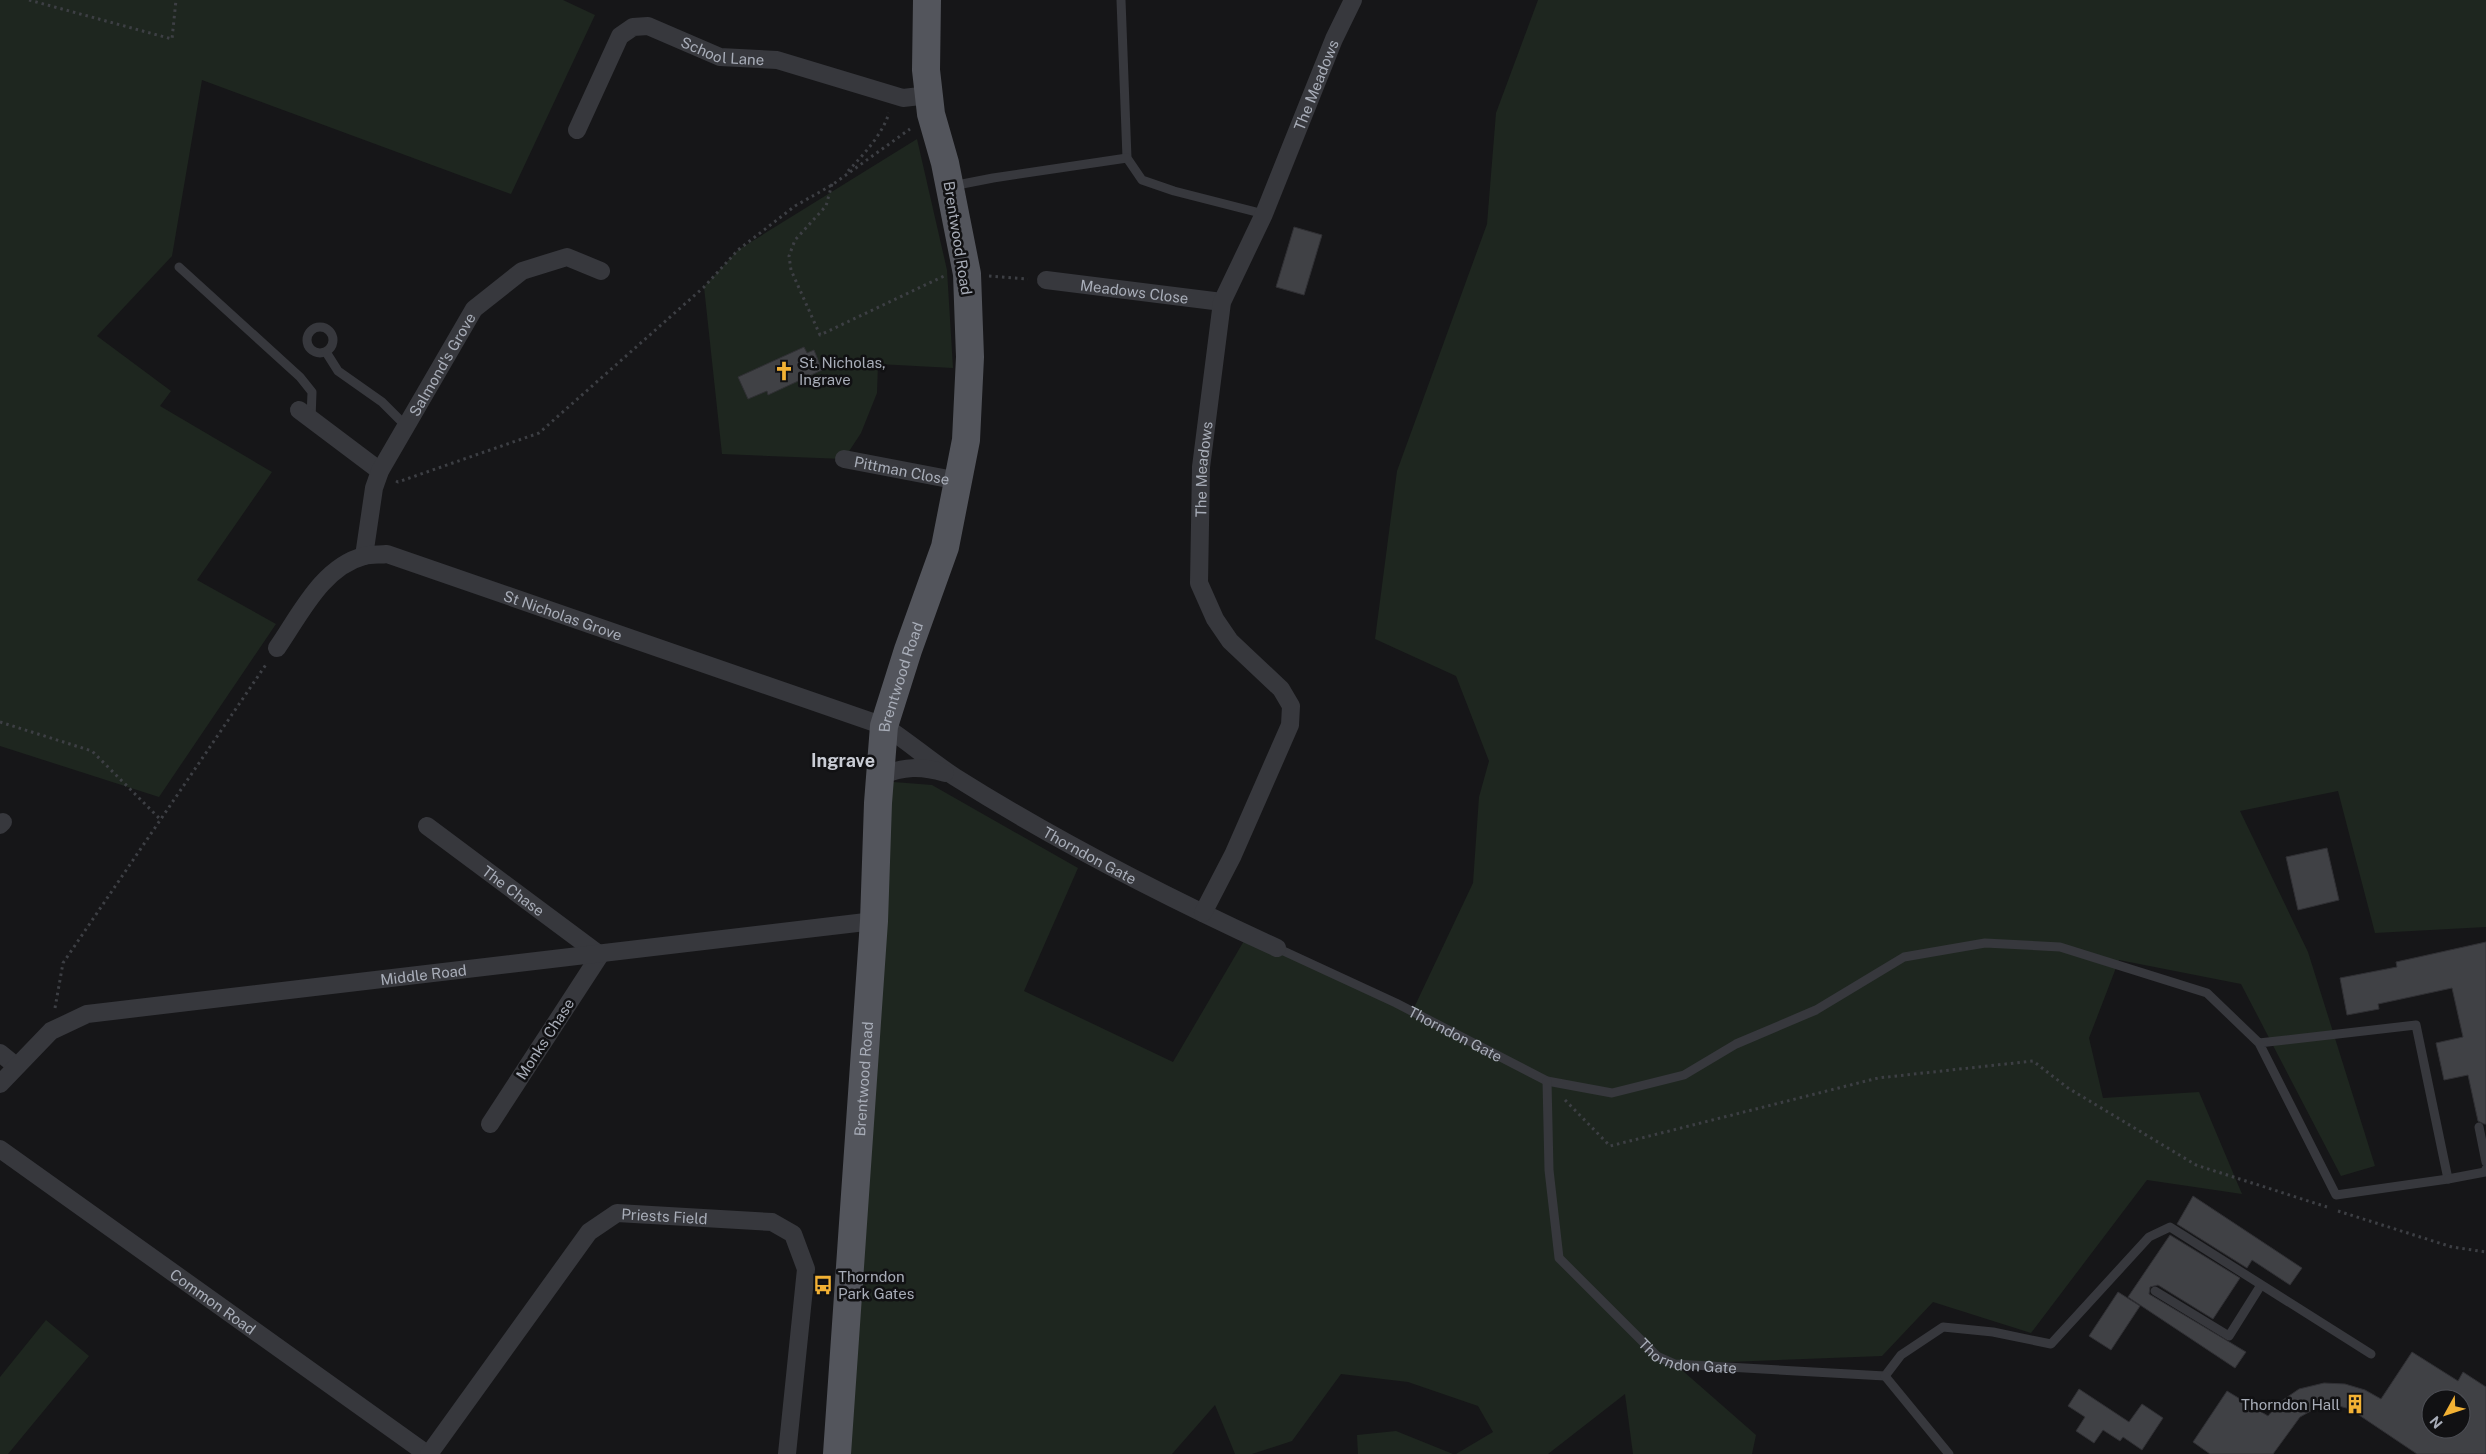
<svg xmlns="http://www.w3.org/2000/svg" width="2486" height="1454" font-family="'Public Sans',sans-serif">
	<style>
		.green { fill: #1e261f }
		.building { fill: #404145; stroke: #303034; fill-rule: evenodd }
		.lines { fill: none; stroke-linecap: round; stroke-linejoin: round }
		.path { stroke: #3d3f44; stroke-width: 3; stroke-dasharray: 2.5 4; stroke-linecap: butt }
		.service { stroke: #37383d; stroke-width: 9 }
		.minor { stroke: #37383d; stroke-width: 18 }
		.primary { stroke: #53555c; stroke-width: 28 }
		.labels { text-anchor: middle; dominant-baseline: central; stroke-width: 5; stroke-linejoin: round; paint-order: stroke }
		.street-label { font-size: 15px; fill: #a8adb8; stroke: #111113 }
		.poi-label { font-size: 15px; fill: #a8adb8; stroke: #111113; text-anchor: start }
		.quarter-label { font-size: 18px; font-weight: bold; fill: #c9ccd4; stroke: #111113 }
	</style>
	<rect width="100%" height="100%" fill="#161618"/>
	<path class="green" d="M0,0H563L595,15L511,194L202,80L172,256L97,336L171,391L160,406L272,472L197,580L276,624L159,797L0,746Z
		M1538,0H2486V927L2375,933L2338,791L2240,811L2308,952L2375,1166L2341,1176L2241,984L2119,960L2089,1038L2103,1098L2199,1092L2242,1194L2147,1180L2031,1333L1933,1302L1882,1356L1675,1364L1756,1435L1752,1454H1633L1625,1394L1548,1454H1456L1493,1432L1478,1406L1408,1382L1341,1374L1292,1441L1252,1454H1235L1215,1405L1172,1454H837L881,781L932,785L1078,868L1024,991L1173,1062L1248,934L1412,1012L1473,883L1479,797L1489,761L1456,676L1375,639L1397,471L1487,224L1496,113Z
		M917,139L947,270L953,368L878,364L877,393L861,433L844,459L722,454L704,287L738,250Z
		M46,1320L89,1356L8,1454H0V1377Z
		M1396,1431L1453,1454H1358L1357,1435Z"/>
	<path class="building" d="M1294,227L1322,235L1304,295L1276,287Z
		M804,347L807,353L814,350L822,370L768,395L767,391L748,399L738,377Z
		M2327,848L2339,900L2298,910L2286,857Z
		M2486,942V1124H2484L2478,1121L2468,1075L2444,1080L2436,1043L2463,1037L2452,988L2378,1004L2379,1009L2347,1015L2340,978L2397,967L2396,962Z
		M2193,1196L2302,1268L2290,1285L2252,1260L2247,1268L2177,1224Z
		M2170,1235L2240,1278L2213,1319L2158,1285L2150,1287L2149,1294L2246,1352L2235,1368L2128,1297Z
		M2118,1292L2140,1306L2111,1350L2089,1336Z
		M2412,1352L2458,1381L2463,1372L2486,1387V1454H2417L2350,1409L2335,1405L2316,1408L2300,1417L2273,1454H2210L2193,1442L2227,1391L2268,1416L2280,1402L2299,1389L2324,1383L2345,1384L2365,1390L2381,1399ZM2431,1399H2461V1429H2431Z
		M2079,1389L2129,1422L2142,1404L2163,1418L2142,1450L2123,1437L2120,1441L2103,1430L2094,1443L2076,1431L2085,1417L2068,1406Z"/>
	<g class="lines">
		<path class="path" d="M29,0L172,39L176,0
			M848,171C864,154 882,135 889,113
			M832,184L826,206L795,240L789,256L791,270L820,335L944,276
			M989,276L1028,279
			M396,481L398,482L539,433L704,287L738,250L795,206L832,185L910,129
			M0,722L92,751L161,820
			M55,1008L63,963L267,663
			M1565,1100L1610,1146L1878,1078L2033,1061L2068,1088L2196,1165L2327,1207
			M2338,1211L2452,1247L2486,1252"/>
		<g class="service">
			<path d="M1121,0L1127,158L1142,180L1174,191L1264,214"/>
			<path d="M952,186L993,178L1127,158"/>
			<path d="M179,267L300,377L312,392L311,419"/>
			<circle cx="320" cy="340" r="13"/>
			<path d="M326,352L338,371L382,402L406,426"/>
			<path id="s1" d="M1277,948L1396,1003L1547,1081L1612,1093L1684,1075L1736,1044L1816,1010L1904,957L1985,943L2060,947L2207,993L2259,1043L2336,1195L2448,1179L2416,1025L2259,1043"/>
			<path id="s2" d="M1547,1081L1549,1170L1559,1258L1657,1356L1675,1364L1885,1376"/>
			<path d="M2479,1127L2486,1162"/>
			<path d="M2448,1179L2485,1172L2486,1169"/>
			<path d="M2155,1291L2229,1336L2261,1285"/>
			<path d="M1885,1376L1901,1355L1943,1327L1993,1332L2051,1344L2149,1237L2170,1227L2371,1354"/>
			<path d="M1885,1376L1949,1454"/>
		</g>
		<g class="minor">
			<path id="s3" d="M577,130L620,36L633,27L648,26L720,57L777,60L903,98L929,95"/>
			<path id="s4" d="M1046,280L1222,302"/>
			<path d="M299,410L380,471"/>
			<path id="s5" d="M844,459L959,481"/>
			<path id="s6" d="M364,556L374,488L380,471L474,309L522,271L567,257L601,271"/>
			<path id="s7" d="M277,648C300,615 322,567 364,556C371,554 380,555 387,554L884,726C909,742 930,761 955,777C1058,842 1166,897 1277,948"/>
			<path d="M881,776C903,766 922,766 945,773"/>
			<path d="M0,825L3,822"/>
			<path id="s8" d="M427,826L600,955L490,1124"/>
			<path id="s9" d="M1203,913L1233,855L1290,725L1291,706L1281,689L1230,641L1215,619L1199,583L1201,467L1222,302L1264,214L1334,39L1353,0"/>
			<path d="M0,1053L16,1066"/>
			<path id="s10" d="M0,1084L51,1031L87,1014L874,921"/>
			<path id="s11" d="M0,1149L427,1454"/>
			<path id="s12" d="M429,1454L589,1232L617,1213L772,1222L793,1234L806,1269L787,1454"/>
		</g>
		<path class="primary" id="s13" d="M837,1454L874,921L878,803L884,726L908,650L945,547L966,440L970,357L967,274L945,163L931,114L926,70L927,0"/>
	</g>
	<defs>
		<symbol id="church-bare" viewBox="-9 -9 18 18"><path d="M-1.2-6h2.4v3.5h3.3v2.4h-3.3V6h-2.4V-.1h-3.3v-2.4h3.3Z" fill="#f2b134" stroke="#111113" stroke-width="2.5" paint-order="stroke"/></symbol>
		<symbol id="bus-bare" viewBox="-9 -9 18 18"><path d="M-5-6H5V4H4V6H2V4H-2V6H-4V4H-5ZM-3.5-4V0h7V-4ZM-3.5 1.2v1.5H-2V1.2ZM2 1.2v1.5H3.5V1.2Z" fill="#f2b134" stroke="#111113" stroke-width="2.5" paint-order="stroke"/></symbol>
		<symbol id="building-bare" viewBox="-9 -9 18 18"><path d="M-4-6H4V6H1V3H-1V6H-4ZM-2.5-4.3h1.7v1.8h-1.7ZM.8-4.3h1.7v1.8H.8ZM-2.5-1h1.7V.8h-1.7ZM.8-1h1.7V.8H.8Z" fill="#f2b134" stroke="#111113" stroke-width="2.5" paint-order="stroke"/></symbol>
	</defs>
	<g fill-rule="evenodd">
		<use href="#church-bare" x="770" y="357" width="28" height="28"/>
		<use href="#bus-bare" x="809" y="1271" width="28" height="28"/>
		<use href="#building-bare" x="2341" y="1390" width="28" height="28"/>
	</g>
	<g class="labels">
		<g class="street-label">
			<text stroke="none"><textPath href="#s3" startOffset="214">School Lane</textPath></text>
			<text stroke="none"><textPath href="#s9" startOffset="901">The Meadows</textPath></text>
			<text transform="translate(958 238) rotate(81)">Brentwood Road</text>
			<text stroke="none"><textPath href="#s4" startOffset="89">Meadows Close</textPath></text>
			<text stroke="none"><textPath href="#s6" startOffset="210">Salmond's Grove</textPath></text>
			<text stroke="none"><textPath href="#s9" startOffset="496">The Meadows</textPath></text>
			<text stroke="none"><textPath href="#s5" startOffset="59">Pittman Close</textPath></text>
			<text stroke="none"><textPath href="#s7" startOffset="339">St Nicholas Grove</textPath></text>
			<text stroke="none"><textPath href="#s13" startOffset="781">Brentwood Road</textPath></text>
			<text stroke="none"><textPath href="#s7" startOffset="922">Thorndon Gate</textPath></text>
			<text stroke="none"><textPath href="#s8" startOffset="108">The Chase</textPath></text>
			<text stroke="none"><textPath href="#s10" startOffset="452">Middle Road</textPath></text>
			<text stroke="none"><textPath href="#s1" startOffset="198">Thorndon Gate</textPath></text>
			<text transform="translate(545 1039) rotate(-57)">Monks Chase</text>
			<text stroke="none"><textPath href="#s13" startOffset="376">Brentwood Road</textPath></text>
			<text stroke="none"><textPath href="#s12" startOffset="355">Priests Field</textPath></text>
			<text stroke="none"><textPath href="#s11" startOffset="262">Common Road</textPath></text>
			<text stroke="none"><textPath href="#s2" startOffset="346">Thorndon Gate</textPath></text>
		</g>
		<g class="poi-label">
			<text x="799" y="362">St. Nicholas,<tspan x="799" dy="17">Ingrave</tspan></text>
			<text x="838" y="1276">Thorndon<tspan x="838" dy="17">Park Gates</tspan></text>
			<text x="2340" y="1404" text-anchor="end">Thorndon Hall</text>
		</g>
		<g class="quarter-label">
			<text x="843" y="760">Ingrave</text>
		</g>
	</g>
	<g transform="translate(2446 1414) rotate(230)"><circle r="24" fill="#111113" stroke="#4d4f55"/>
	<path d="M0-4L9 19L0 12L-9 19Z" fill="#f2b134"/>
	<text y="-8" font-size="14" font-weight="bold" text-anchor="middle" fill="#a8adb8">N</text>
	</g>
</svg>
